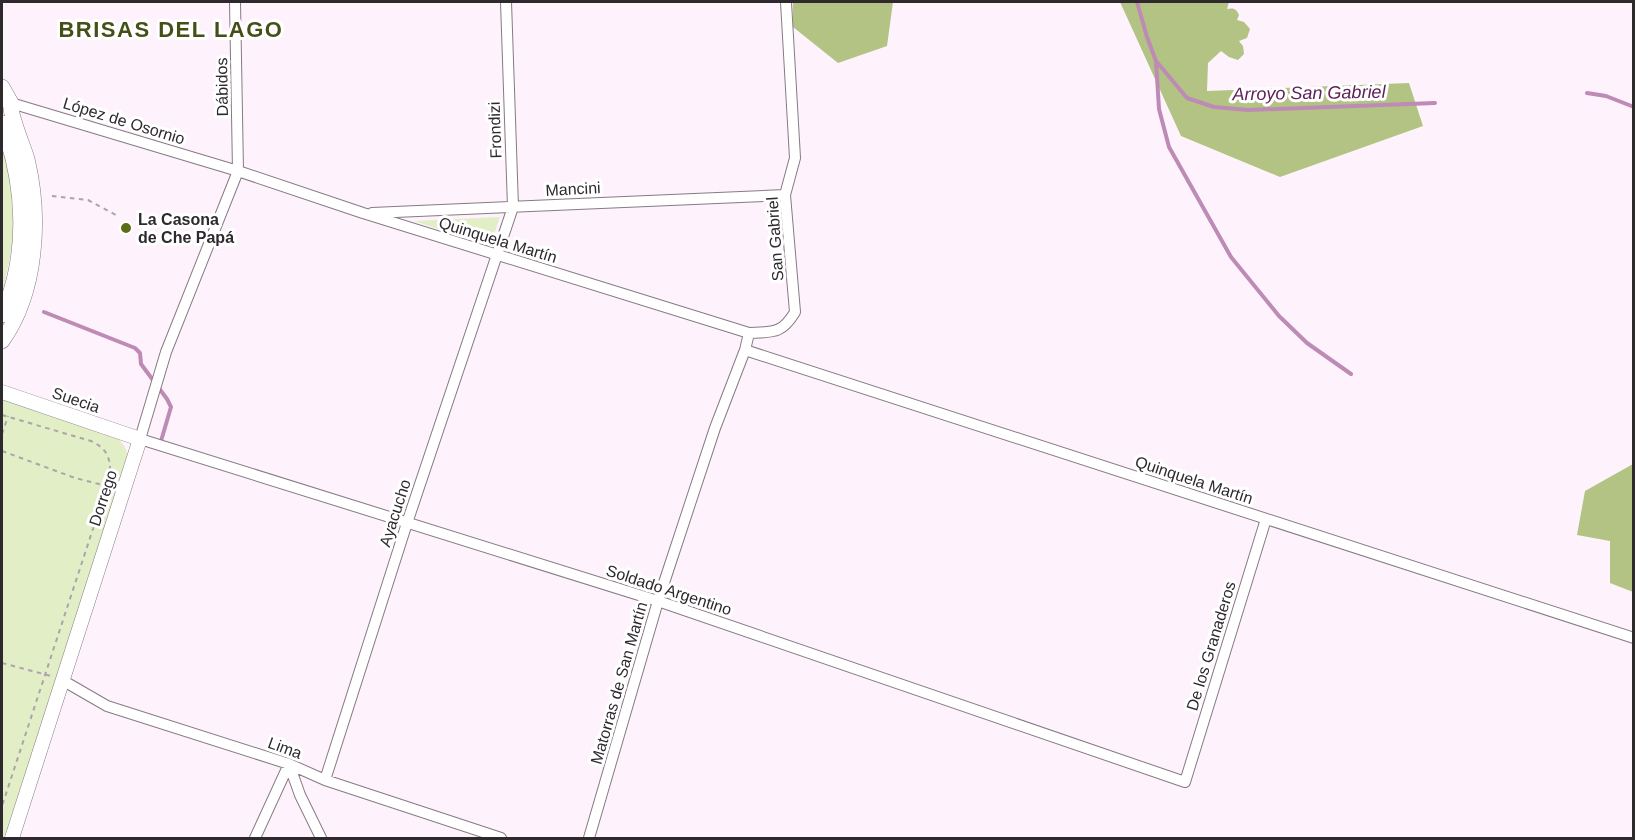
<svg xmlns="http://www.w3.org/2000/svg" width="1635" height="840" font-family="Helvetica,sans-serif">
	<style>
		.green { fill: #e2eec5 }
		.forest { fill: #b2c383 }
		.lines { fill: none; stroke-linecap: round; stroke-linejoin: round }
		.stream { stroke: #be8ab6; stroke-width: 4 }
		.minor-casing { stroke: #867a83; stroke-width: 12 }
		.tertiary-casing { stroke: #867a83; stroke-width: 15 }
		.secondary-casing { stroke: #867a83; stroke-width: 16 }
		.path { stroke: #ada4ab; stroke-width: 2; stroke-dasharray: 4.5 4.5; stroke-linecap: butt }
		.minor { stroke: #fff; stroke-width: 10 }
		.tertiary { stroke: #fff; stroke-width: 14 }
		.secondary { stroke: #fff; stroke-width: 15 }
		.poi-dot { fill: #5c6d1a; stroke: #fff; stroke-width: 2 }
		.labels { text-anchor: middle; dominant-baseline: central; stroke-width: 6; stroke-linejoin: round; paint-order: stroke }
		.street-label { font-size: 16px; fill: #2d292d; stroke: #fff }
		.poi-label { font-size: 16px; font-weight: bold; fill: #2d292d; stroke: #fff; text-anchor: start }
		.water-label { font-size: 18px; font-style: italic; fill: #602059; stroke: #fff }
		.district-label { font-size: 22px; font-weight: bold; letter-spacing: 1.5px; fill: #445018; stroke: #fff }
	</style>
	<rect width="100%" height="100%" fill="#fef3fc"/>
	<path class="green" d="M2,144C6,164 12,184 14,204C17,230 8,268 2,293Z
		M500,217L490,246L414,221Z
		M2,399L115,436C123,443 127,448 128,458L6,838H2Z"/>
	<path class="forest" d="M793,2H893L887,46L838,63L793,27Z
		M1120,2H1229L1227,9C1233,8 1236,8 1239,15L1237,20L1244,22L1250,29L1247,38L1239,41L1243,46L1244,54L1238,60L1229,57L1221,51L1208,63L1207,91L1409,83L1423,126L1280,177L1181,136Z
		M1633,464V592L1610,583V541L1577,535L1585,491Z"/>
	<g class="lines">
		<path class="stream" d="M1137,2L1147,37L1156,61L1187,98L1214,107L1248,110L1435,103
			M1156,61L1159,109L1169,147L1231,257L1279,316L1307,343L1351,374
			M1587,93L1606,96L1634,107
			M44,312L135,348L140,353L141,364L167,399L171,407L161,441"/>
		<defs>
			<path id="minor" d="M235,2L238,171L166,352L140,439L658,601L1185,782L1266,519
				M2,102L11,103L238,171L363,213L749,333C773,332 782,334 795,312L785,195L795,158L786,2
				M372,213L785,195
				M745,350L1634,638
				M62,680L107,706L289,764L325,780L501,838
				M289,764L300,795L321,838
				M325,780L407,523L513,207L506,2
				M255,838L289,764
				M589,838L658,601L715,428L745,350L749,333"/>
			<path id="tertiary" d="M2,392L140,439L12,838"/>
			<path id="secondary" d="M2,87L11,103C9,114 23,145 27,159C41,217 37,292 2,341
				M2,123C25,184 29,255 2,315"/>
		</defs>
		<use href="#minor" class="minor-casing"/>
		<use href="#tertiary" class="tertiary-casing"/>
		<use href="#secondary" class="secondary-casing"/>
		<path class="path" d="M52,196L88,200L116,215
			M2,415L91,441C108,449 111,459 110,477L2,806
			M2,434L8,416
			M2,451L75,478L107,486
			M2,663L51,676"/>
		<use href="#minor" class="minor"/>
		<use href="#tertiary" class="tertiary"/>
		<use href="#secondary" class="secondary"/>
	</g>
	<circle class="poi-dot" cx="126" cy="228" r="6"/>
	<g class="labels">
		<g class="street-label">
			<text transform="translate(222 87) rotate(-91)">Dábidos</text>
			<text transform="translate(124 121) rotate(17)">López de Osornio</text>
			<text transform="translate(495 130) rotate(-92)">Frondizi</text>
			<text transform="translate(573 189) rotate(-3)">Mancini</text>
			<text transform="translate(775 239) rotate(-94)">San Gabriel</text>
			<text transform="translate(498 240) rotate(17)">Quinquela Martín</text>
			<text transform="translate(76 400) rotate(19)">Suecia</text>
			<text transform="translate(1194 480) rotate(18)">Quinquela Martín</text>
			<text transform="translate(103 498) rotate(-72)">Dorrego</text>
			<text transform="translate(395 513) rotate(-72)">Ayacucho</text>
			<text transform="translate(669 590) rotate(18)">Soldado Argentino</text>
			<text transform="translate(1211 646) rotate(-73)">De los Granaderos</text>
			<text transform="translate(619 683) rotate(-74)">Matorras de San Martín</text>
			<text transform="translate(285 748) rotate(20)">Lima</text>
		</g>
		<g class="poi-label">
			<text x="138" y="219">La Casona<tspan x="138" dy="18">de Che Papá</tspan></text>
		</g>
		<g class="water-label">
			<text transform="translate(1309 93) rotate(-1)">Arroyo San Gabriel</text>
		</g>
		<g class="district-label">
			<text x="171" y="29">BRISAS DEL LAGO</text>
		</g>
	</g>
	<rect width="1635" height="840" fill="none" stroke="#2d292d" stroke-width="6"/>
</svg>
